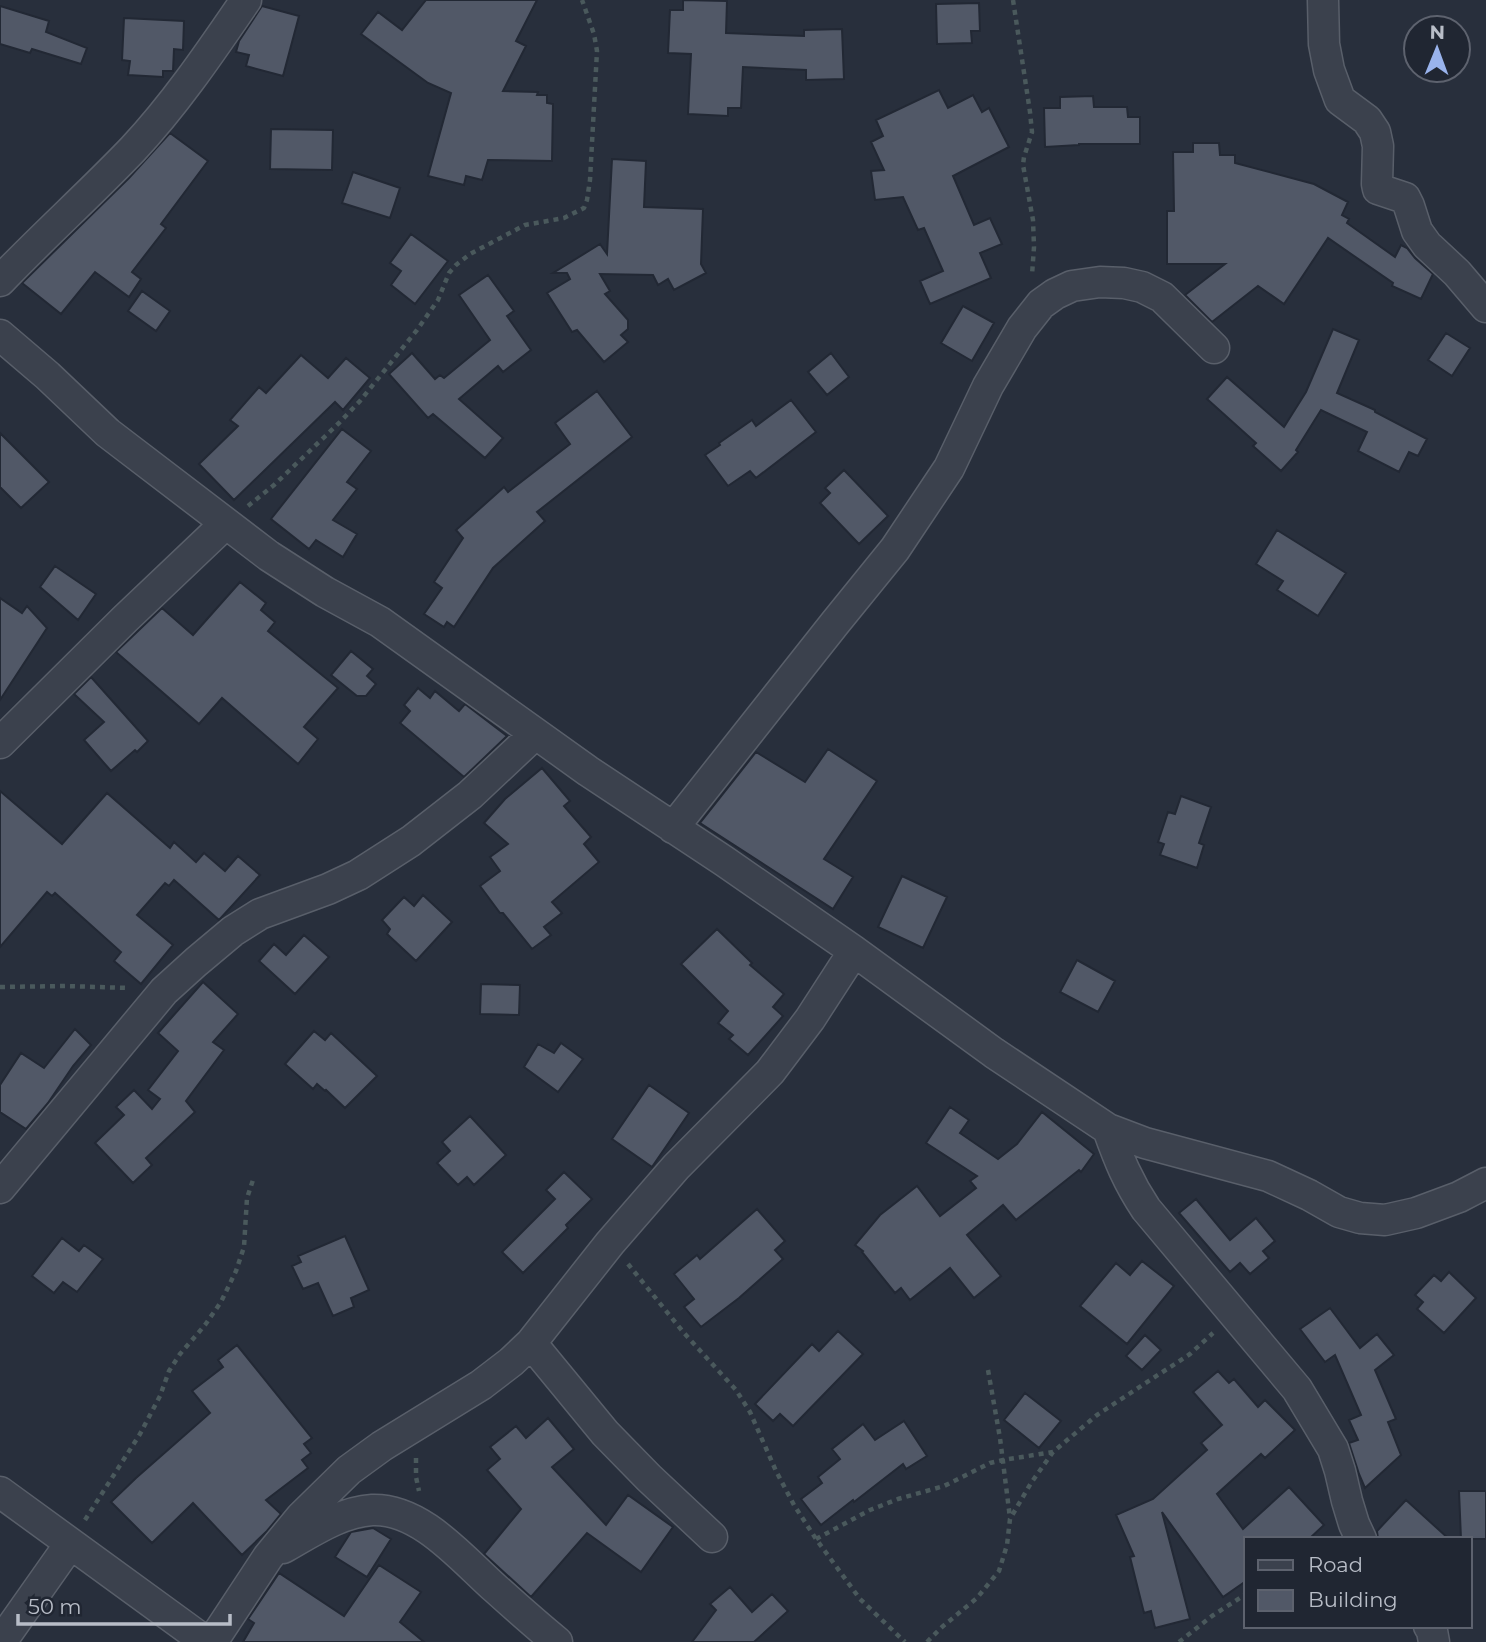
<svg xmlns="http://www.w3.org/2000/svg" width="1486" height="1642" font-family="Montserrat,sans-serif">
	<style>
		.building { fill: #515867; stroke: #222834; stroke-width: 2 }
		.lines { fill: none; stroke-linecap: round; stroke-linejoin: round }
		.minor-casing { stroke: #595f6a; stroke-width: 33 }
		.path { stroke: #4a595c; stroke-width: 4.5; stroke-dasharray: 5 5; stroke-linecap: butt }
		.minor { stroke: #3b414d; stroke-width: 30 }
	</style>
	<rect width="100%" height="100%" fill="#282f3c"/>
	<path class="building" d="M426,0H537L516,41L526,46L503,91L538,92L537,95H547V103L553,104L552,161L488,160L482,180L466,176L464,185L428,176L451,93L428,83L361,34L378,12L402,30Z
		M683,0L727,1L726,33L804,36V30L842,29L844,79L806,80V70L743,67L741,108H728V116L688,114L691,54L668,53L670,10H683Z
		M979,3L980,31H971L972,43L937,44L936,4Z
		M0,6L49,21L46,32L87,48L81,64L32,49L30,53L0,44Z
		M262,6L299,16L283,76L246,66L249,55L236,52L239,41Z
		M124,18L184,21L183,50L174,49L173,71H163V77L128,75L130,61L122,60Z
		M939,90L948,108L973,95L982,112L989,108L1009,147L953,176L974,225L990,218L1002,244L980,253L991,278L930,304L920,281L943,271L924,228L918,230L903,197L875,200L871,171L884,170L871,142L883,136L876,120Z
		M1093,96L1094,107H1127L1128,117H1140V144H1079V145L1045,147L1044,108H1060V97Z
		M271,129L333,130L332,170L270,169Z
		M170,133L208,161L161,224L166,228L132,272L141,279L129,297L95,272L61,314L22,283L129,178Z
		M1193,143H1219L1220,155H1235V163L1314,184L1348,202L1342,215L1349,219L1347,223L1395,257L1401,245L1407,248L1415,258L1433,274L1421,299L1392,286L1393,283L1328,238L1284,304L1258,286L1212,322L1185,295L1225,264H1167V211H1174L1173,152H1193Z
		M612,159L646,161L644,207L703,209L701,264L706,273L674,290L668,279L658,285L653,275L600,274L610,291L605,294L628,320V329L621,335L628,342L604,362L577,330L572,332L547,293L570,279L567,273H553L600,244L607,254Z
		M353,172L400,188L390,218L342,203Z
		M411,234L448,261L415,304L391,285L401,271L390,263Z
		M488,275L514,311L507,316L531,350L503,372L498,366L459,399L503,438L485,458L433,414L428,418L389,374L412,353L435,379L440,375L444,378L490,340L459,295Z
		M142,291L170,311L156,331L128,311Z
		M963,306L994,323L972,361L941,343Z
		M1333,329L1359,340L1337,393L1375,410V412L1427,439L1418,456L1409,452L1399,472L1358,451L1367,432L1321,410L1296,450L1298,452L1281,471L1253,446L1256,443L1207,399L1227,377L1284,427L1306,392Z
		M1446,333L1470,348L1452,376L1428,360Z
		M831,353L849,377L827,395L808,372Z
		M301,355L328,378L346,358L370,378L343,410L335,402L234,500L199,464L238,426L230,420L259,387L266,393Z
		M597,391L632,437L537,512L545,521L493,568L454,627L447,622L444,627L424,614L442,588L434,582L463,538L456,530L504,487L508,492L570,444L555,423Z
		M791,400L816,432L756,478L750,471L728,486L705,455L720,445L719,443L752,420L756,426Z
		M342,429L371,451L347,482L357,489L333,520L357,534L343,557L316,540L309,549L271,519Z
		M0,433L49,482L21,508L0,487Z
		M844,470L888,516L859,544L820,503L830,493L825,488Z
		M1277,530L1346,573L1318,616L1277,590L1283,581L1256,564Z
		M55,566L96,594L78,620L40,587Z
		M240,582L266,603L261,610L275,622L268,631L338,688L304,727L318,739L298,764L222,698L199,724L116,652L162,608L193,635Z
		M0,598L22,613L27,606L47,628L0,700Z
		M351,651L373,669L367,676L376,684L366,696H357L331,675Z
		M91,677L148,741L137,752L135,750L111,771L84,740L104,722L74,694Z
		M418,688L430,698L435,691L459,711L465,704L507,736L464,777L400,723L410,711L404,705Z
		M828,749L877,781L824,859L853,877L833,909L700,823L756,752L805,782Z
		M542,768L570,801L564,806L591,837L584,844L599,862L552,902L562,913L544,927L551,935L532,949L503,913H500L480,886L500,871L490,857L508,844L484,823L505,799Z
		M0,791L62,844L107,793L170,848L174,842L196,862L204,853L225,871L238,856L260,875L219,920L174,880L169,886L165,883L137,915L173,945L141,984L114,961L121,952L55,893L52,896L47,892L0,947Z
		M1181,796L1211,807L1199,843L1204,845L1197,868L1160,855L1164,844L1158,842L1168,812L1175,814Z
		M902,876L947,897L923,948L878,927Z
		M423,895L452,922L416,961L387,934L390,929L382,920L404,897L414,906Z
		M717,929L752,963L750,965L784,994L773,1007L783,1016L748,1055L729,1039L733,1035L718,1023L728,1011L681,964Z
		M304,935L329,957L295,994L259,961L274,944L286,955Z
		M1077,960L1115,981L1098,1012L1060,992Z
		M203,982L238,1014L213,1042L224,1050L186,1101L195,1112L146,1158L152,1165L133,1183L95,1143L124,1115L116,1107L134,1090L152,1109L160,1099L148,1090L178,1051L158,1033Z
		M481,984L520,985L519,1015L480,1014Z
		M75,1029L91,1045L73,1066L48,1103L26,1129L0,1112V1085L21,1053L44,1068Z
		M314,1031L325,1040L331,1033L377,1076L345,1108L326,1090L325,1091L317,1084L313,1089L285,1064Z
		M561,1043L583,1059L558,1092L524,1067L538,1044L554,1053Z
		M649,1085L689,1113L652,1167L612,1139Z
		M950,1107L969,1120L960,1133L998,1159L1017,1144L1042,1112L1094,1154L1081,1172L1079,1170L1016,1220L1003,1205L967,1235L1001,1276L974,1298L950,1268L910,1300L901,1288L895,1293L862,1252L863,1251L855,1245L880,1215L917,1186L940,1216L976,1188L970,1181L977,1176L926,1143Z
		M470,1116L506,1155L474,1185L467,1177L458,1185L437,1163L450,1151L442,1142Z
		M564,1172L592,1199L566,1225L568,1228L523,1273L502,1252L555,1199L546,1190Z
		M1196,1199L1230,1240L1256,1218L1275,1241L1263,1251L1269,1258L1250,1274L1240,1263L1230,1272L1179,1213Z
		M757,1209L785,1241L775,1250L783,1259L739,1298L701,1327L684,1307L694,1299L674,1274L697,1255L700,1259Z
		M345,1236L369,1290L351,1298L354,1307L333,1316L318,1283L303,1289L292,1266L301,1262L298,1256Z
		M62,1238L79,1251L84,1245L103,1259L77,1292L63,1282L54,1293L32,1276Z
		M1142,1261L1174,1286L1127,1344L1080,1306L1116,1263L1130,1275Z
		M1449,1272L1476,1298L1444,1333L1417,1309L1423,1302L1415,1295L1434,1275L1441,1281Z
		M1330,1308L1360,1348L1377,1334L1394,1355L1375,1370L1396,1419L1388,1422L1401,1455L1365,1488L1359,1474L1349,1443L1358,1440L1349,1420L1361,1415L1335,1355L1325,1362L1300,1329Z
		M838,1331L863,1354L793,1426L780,1414L773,1421L755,1404L812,1344L819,1351Z
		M1145,1335L1161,1350L1142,1370L1126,1356Z
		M237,1345L312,1438L304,1444L311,1453L302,1460L308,1468L266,1500L281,1514L267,1531L242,1555L193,1503L152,1543L111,1502L136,1478L210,1413L192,1391L223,1367L218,1360Z
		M1218,1371L1229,1383L1234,1379L1258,1407L1265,1400L1295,1430L1265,1458L1261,1454L1217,1494L1243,1529L1289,1487L1324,1525L1309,1539H1246V1581L1223,1597L1162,1512L1190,1619L1155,1628L1151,1611L1144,1613L1130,1557L1134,1556L1116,1515L1153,1499L1207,1450L1201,1443L1222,1425L1193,1392Z
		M1025,1393L1061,1421L1039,1448L1004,1420Z
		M548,1418L574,1449L552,1467L606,1525L628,1495L673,1527L641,1572L587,1533L531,1597L484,1554L521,1509L487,1470L500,1459L490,1447L516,1426L526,1438Z
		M904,1421L927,1456L906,1469L903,1464L854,1502L853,1500L821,1525L801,1499L822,1483L818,1477L840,1459L832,1449L863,1424L875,1440Z
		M1459,1491H1486V1539H1461Z
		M1406,1500L1449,1539H1378L1377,1531Z
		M373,1528L391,1539L367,1577L335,1557L351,1532Z
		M379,1565L421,1592L400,1622L424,1642H243L254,1623L248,1619L279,1573L344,1616Z
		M730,1587L752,1612L772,1594L788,1611L754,1642H692L716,1610L710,1604Z"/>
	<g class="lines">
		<defs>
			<path id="minor" d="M1323,0L1324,44L1329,70L1340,100L1367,120L1375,132L1378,146L1377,184L1378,189L1405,198L1409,206L1417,231L1427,245L1457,273L1486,307
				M0,281C43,236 90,194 133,149C176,103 211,51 246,0
				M0,335L48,376L108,433L269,556L325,592L380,622L588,771L724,861L854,951L994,1053L1108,1129L1145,1143L1268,1176L1309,1195L1339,1212L1360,1218L1385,1220L1416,1213L1459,1197L1486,1183
				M0,743L125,619L225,524
				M673,828L835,623L895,549L949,468L988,386L1022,328L1041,304L1055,294L1072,286L1100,282L1124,283L1142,287L1162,297L1214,348
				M1108,1129C1119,1160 1128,1182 1146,1209L1297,1389L1333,1449L1340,1471L1347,1501L1354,1524L1361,1539
				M0,1188L164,991L196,962L233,931L260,914L328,889L358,875L411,841L470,795L535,734
				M531,1343L605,1433L649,1478L712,1537
				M0,1492L206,1642
				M283,1548C310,1533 340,1512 372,1510C421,1508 462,1559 496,1589C516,1607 536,1625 557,1642
				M1429,1626L1432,1631L1434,1642
				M1,1642L70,1544
				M212,1642L268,1557L301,1517L349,1470L382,1446L481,1385L511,1362L531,1343L610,1243L676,1167L770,1072L810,1019L854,951"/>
		</defs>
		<use href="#minor" class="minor-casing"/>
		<path class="path" d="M1013,0L1030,112L1032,132L1024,157L1023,165L1033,220L1034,247L1032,275
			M248,506L274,485L339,423L360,401L417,330L438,300L449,273L456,265L470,254L525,225L564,218L584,208L587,200L590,180L597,51L594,34L582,0
			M0,987L66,986L129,988
			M628,1264L684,1333L736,1390L750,1412L776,1471L794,1505L816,1539L860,1599L905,1642
			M988,1370L1000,1438L1010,1518
			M416,1458V1477L419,1491
			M85,1520L140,1434L160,1396L169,1371L180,1354L205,1325L221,1302L236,1271L244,1247L247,1198L253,1180
			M816,1539L870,1510L898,1499L944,1486L990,1463L1003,1460L1053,1452
			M927,1642L942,1627L977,1598L999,1571L1007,1545L1010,1519L1031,1483L1053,1452L1097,1415L1190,1354L1213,1333
			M1179,1642L1212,1616L1246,1594"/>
		<use href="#minor" class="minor"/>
	</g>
	<rect x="1244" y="1537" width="228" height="91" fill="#202632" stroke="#5d626e" stroke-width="2"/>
	<rect x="1258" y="1560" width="35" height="10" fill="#3b414d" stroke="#5d626e" stroke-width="2"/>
	<text x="1308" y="1572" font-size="21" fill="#b8bdc7">Road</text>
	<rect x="1258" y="1590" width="35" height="21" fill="#515867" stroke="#5d626e" stroke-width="2"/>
	<text x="1308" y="1607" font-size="21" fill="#b8bdc7">Building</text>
	<g transform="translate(1437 49) rotate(1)"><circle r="33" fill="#202632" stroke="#5d626e" stroke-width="2"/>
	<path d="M0-5L12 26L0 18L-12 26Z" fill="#99b3ec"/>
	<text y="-10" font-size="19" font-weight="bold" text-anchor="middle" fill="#b8bdc7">N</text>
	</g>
	<path d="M18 1614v10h212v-10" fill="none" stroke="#b8bdc7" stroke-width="3.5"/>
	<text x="28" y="1614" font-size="21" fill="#b8bdc7" stroke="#202632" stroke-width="5" paint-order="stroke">50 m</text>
</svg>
